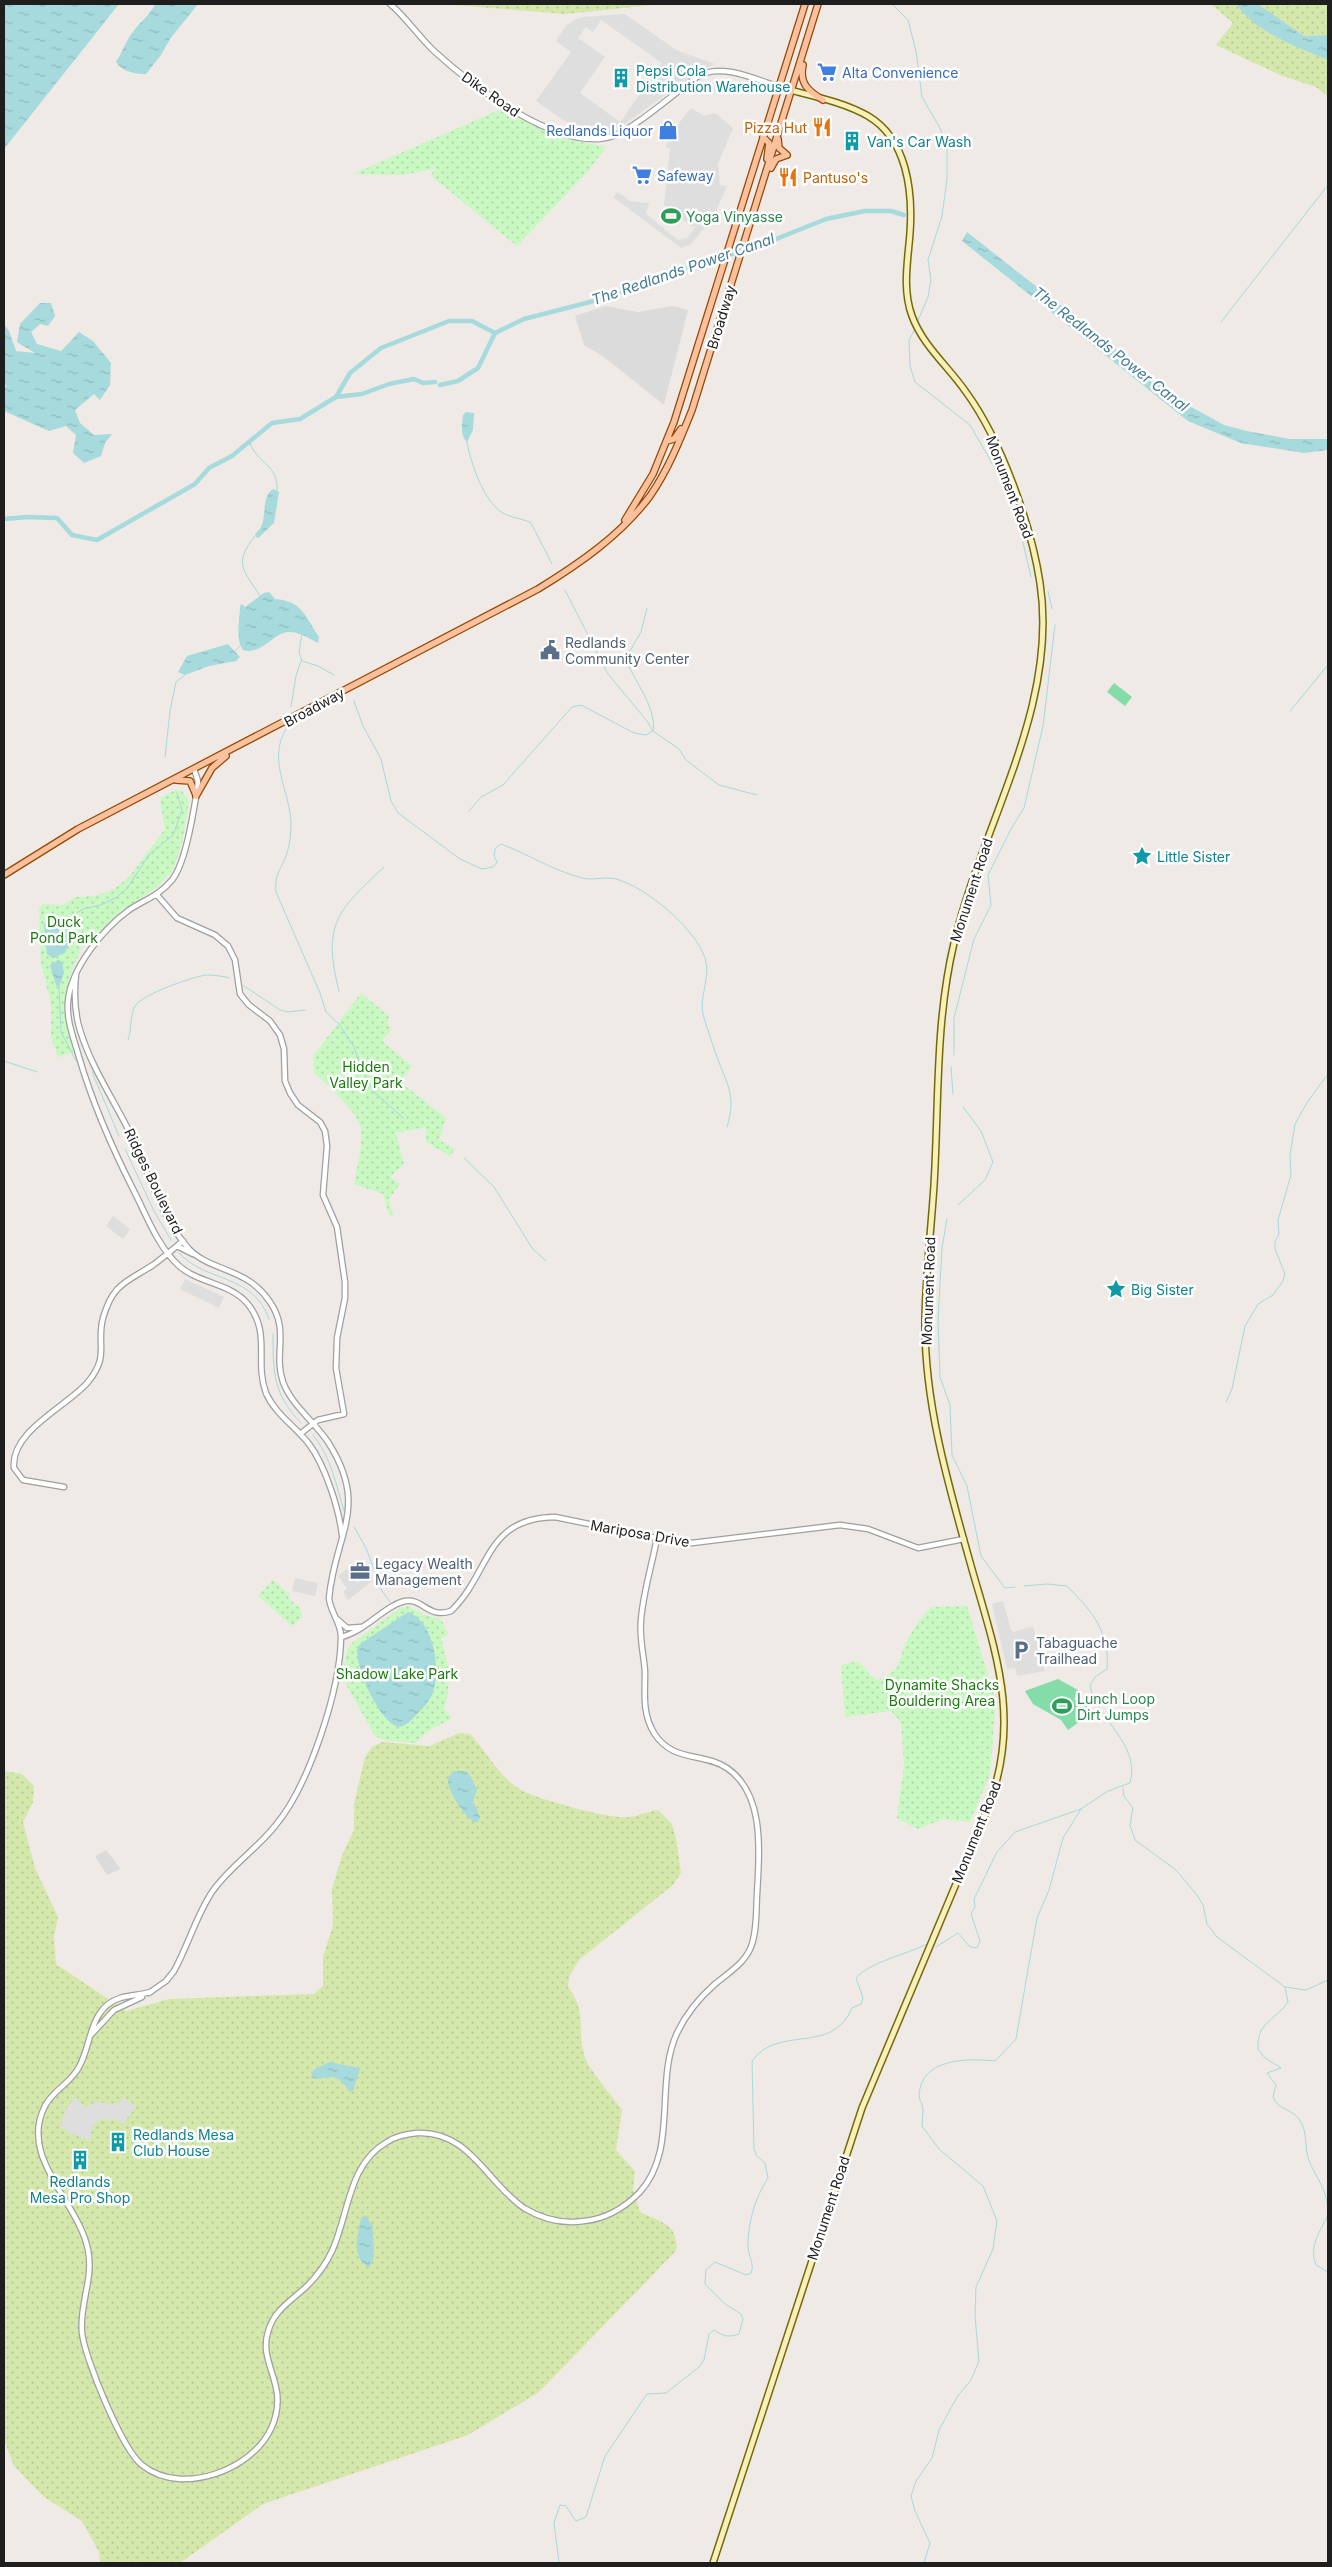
<svg xmlns="http://www.w3.org/2000/svg" width="1332" height="2567" font-family="Inter,sans-serif">
	<style>
		.residential { fill: #dcdbdc }
		.grass { fill: url(#grass-dots) }
		.park { fill: url(#park-dots) }
		.pitch { fill: #84dca9 }
		.parking { fill: #dedede; fill-rule: evenodd }
		.water { fill: url(#water-ripples) }
		.lines { fill: none; stroke-linecap: round; stroke-linejoin: round }
		.stream { stroke: #a6dadc; stroke-width: 1 }
		.canal { stroke: #a6dadc; stroke-width: 4.5 }
		.tertiary-casing { stroke: #9f9f9f; stroke-width: 7 }
		.secondary-casing { stroke: #736a07; stroke-width: 8 }
		.primary-casing { stroke: #954903; stroke-width: 8 }
		.tertiary { stroke: #fff; stroke-width: 4.5 }
		.secondary { stroke: #f8efba; stroke-width: 5 }
		.primary { stroke: #fac19f; stroke-width: 5.5 }
		.labels { text-anchor: middle; dominant-baseline: central; stroke-width: 5; stroke-linejoin: round; paint-order: stroke }
		.culture-label { font-size: 14px; fill: #0d838f; stroke: #fff; text-anchor: start }
		.shop-label { font-size: 14px; fill: #366cbe; stroke: #fff; text-anchor: start }
		.street-label { font-size: 14px; fill: #1e1e1e; stroke: #fff }
		.food-label { font-size: 14px; fill: #c56008; stroke: #fff; text-anchor: end }
		.leisure-label { font-size: 14px; fill: #27864d; stroke: #fff; text-anchor: start }
		.service-label { font-size: 14px; fill: #4e5e75; stroke: #fff; text-anchor: start }
		.park-label { font-size: 14px; fill: #1a7b0e; stroke: #fff }
		.water-label { font-size: 15px; font-style: italic; fill: #447c95; stroke: #fff }
	</style>
	<defs>
		<pattern id="grass-dots" width="8" height="8" patternUnits="userSpaceOnUse" patternTransform="scale(1.25)"><rect width="8" height="8" fill="#d5e8ac"/><path d="M2 2h.1M6 6h.1" fill="none" stroke="#b6c794" stroke-width="1.8" stroke-linecap="round"/></pattern>
		<pattern id="park-dots" width="8" height="8" patternUnits="userSpaceOnUse" patternTransform="scale(1.25)"><rect width="8" height="8" fill="#c9f8c3"/><path d="M2 2h.1M6 6h.1" fill="none" stroke="#acd4a7" stroke-width="1.8" stroke-linecap="round"/></pattern>
		<pattern id="water-ripples" width="26" height="14" patternUnits="userSpaceOnUse" patternTransform="scale(1.25)"><rect width="26" height="14" fill="#a6dadc"/><path d="M2 4q2-2 4 0t4 0M15 11q2-2 4 0t4 0" fill="none" stroke="#8ebbbc"/></pattern>
	</defs>
	<rect width="100%" height="100%" fill="#efeae5"/>
	<path class="residential" d="M605,306L638,312L673,306L688,310L664,405L604,357L584,345L575,316Z
		M106,1850L121,1869L107,1875L95,1856Z"/>
	<path class="grass" d="M439,4H661L566,14Z
		M1211,4H1237C1252,30 1300,49 1328,60V96L1316,87L1280,75L1216,45L1233,23Z
		M1258,4H1328V35L1304,36Z
		M459,1733L470,1734C486,1751 500,1778 521,1790C537,1799 612,1820 629,1817C639,1816 648,1811 658,1810L672,1824L676,1838L681,1873L673,1885L579,1960L569,1977L568,1987C589,2014 575,2032 586,2060C592,2073 613,2097 622,2110L616,2150L635,2171L633,2190L640,2212C661,2222 679,2224 676,2251L539,2392L468,2435L263,2504L180,2563H100L99,2552L82,2521L44,2497L14,2466L4,2440V1771L22,1774L34,1786L33,1802L23,1822L35,1868L58,1917L54,1937L56,1964L126,2011L169,1999L314,1994L323,1986V1956L333,1925L332,1889L342,1855L354,1830V1804L365,1757L372,1747L382,1742L430,1746Z"/>
	<path class="park" d="M499,110L572,140L606,147L589,170L517,246L430,175L437,168L404,175L353,174Z
		M175,790L182,791L189,801L182,843L173,870L156,888L121,912L99,936L94,932L79,951L80,952C61,993 62,1009 74,1052L58,1057L51,1037V1003L41,964L39,909L42,904L63,905L76,897L95,896L114,889L129,877L165,829L160,798Z
		M361,993L389,1016L387,1023L391,1030L382,1041L412,1066L400,1082L446,1118L439,1140L455,1149L450,1156L426,1142V1127L396,1133L404,1164L390,1177L400,1184L389,1199L393,1216L389,1215L383,1194L354,1184C357,1166 363,1147 361,1129C359,1113 326,1083 314,1073V1055Z
		M273,1580L290,1595L288,1598L300,1608L302,1617L292,1626L258,1596Z
		M408,1606L425,1615L441,1619L448,1634L441,1639C449,1663 452,1685 444,1709L452,1718L427,1732L415,1743L383,1740L375,1736L342,1677L347,1650L352,1643L400,1608Z
		M967,1606L996,1701L990,1774L970,1822L943,1819L918,1829L897,1818L904,1765L901,1722L891,1711L845,1717L841,1665L858,1661L876,1680L884,1678L896,1669L907,1640L919,1621L931,1607Z"/>
	<path class="pitch" d="M1114,683L1132,697L1125,706L1107,692Z
		M1058,1679L1078,1690L1079,1693L1074,1699L1086,1704L1090,1714L1068,1730L1061,1720L1033,1704L1025,1691Z"/>
	<path class="parking" d="M625,14L676,50L715,64L694,74L615,131L601,135L563,120L536,101L571,52L556,41L565,27L574,20L582,17ZM601,20L662,63L620,122L580,93L605,57L578,38L586,27L593,32Z
		M691,108L704,116L715,113L733,128L718,164L720,185L727,186L713,218L690,245L681,248L613,197L618,192L630,201L649,203L646,214L678,240L687,238L696,226L692,227L664,205L670,148H666L668,137Z
		M113,1216L130,1229L123,1239L106,1226Z
		M185,1279L224,1297L219,1308L180,1289Z
		M347,1569L357,1583L368,1575L372,1581L348,1600L343,1592L347,1588L338,1576Z
		M295,1578L318,1583L315,1596L292,1591Z
		M1003,1601L1011,1630L1014,1632L1033,1626L1045,1671L1017,1676L1015,1668L1007,1669L992,1604Z
		M76,2097L85,2108L96,2102L118,2104L123,2097L136,2106L123,2124L114,2118L112,2120L103,2119L96,2122L92,2128L90,2140L81,2139L82,2136H76V2134L68,2133V2130L60,2128L66,2109Z"/>
	<path class="water" d="M4,4H119L4,149Z
		M155,4H198L170,39L161,55L146,74C135,74 123,72 116,62C121,54 125,44 130,36C138,23 149,17 155,4Z
		M1237,4H1258L1304,36L1328,35V60C1300,49 1251,30 1237,4Z
		M967,232L1184,403L1224,425L1247,431L1290,439H1328V450L1304,453L1241,443L1188,421L962,241Z
		M40,303H51L55,316L48,326L40,324L31,332L37,344L61,351L79,332L93,341L111,363L110,385L100,400L94,394L75,410L80,423L94,435L112,434L105,443L101,456L84,463L73,453L76,435L66,426L49,431L4,411V388L7,386L4,383V324L9,331L16,351L35,353L17,342L20,324Z
		M466,412L474,413L473,430L467,442C460,436 462,424 463,415Z
		M273,489L279,492L274,523L258,538L255,536C256,531 259,531 261,527C267,515 261,497 273,489Z
		M269,592L275,599C302,601 305,616 319,637L318,643C308,638 300,632 289,632C274,632 261,656 243,650C235,639 240,620 240,606L242,604L245,607L264,593Z
		M228,644L240,657L236,661L209,666L185,675L178,672L187,656Z
		M52,919L71,934L65,953L53,958L47,954L44,925L47,920Z
		M58,960L62,962L64,973L59,987L56,985L50,965Z
		M408,1612C434,1621 441,1669 433,1692C430,1701 423,1708 417,1714C411,1720 407,1726 398,1727C378,1720 357,1670 357,1650L360,1644Z
		M454,1771H466L471,1777L477,1790L473,1801L480,1817L478,1822H474C463,1815 446,1789 448,1777Z
		M329,2062L360,2068L353,2091H349C334,2069 331,2081 311,2078L313,2070Z
		M365,2215L373,2226C371,2239 379,2255 369,2267C350,2257 358,2235 361,2218Z"/>
	<g class="lines">
		<path class="stream" d="M892,4L908,20L916,51L922,97L940,128L947,146V179L942,216L928,260L931,280L928,297L917,323
			M1221,322L1328,185
			M916,327L909,340L910,366L915,382L970,425L993,465L1018,521L1031,577
			M467,442C471,464 483,499 501,512C510,518 522,518 531,523L552,564
			M250,443C257,464 279,464 277,491
			M255,536C233,564 243,569 260,596
			M565,590L608,674L647,721L653,731L679,749L686,760L719,785L757,795
			M1048,591L1052,609
			M302,634L299,652L302,661L318,666L334,675
			M234,652L240,646
			M354,701L363,726L381,759L391,801L398,813L460,859L482,869L493,867L497,862L494,856L495,849L501,844C528,854 552,870 582,878C593,881 605,876 616,879C646,887 695,928 705,958C712,977 697,999 704,1018C709,1033 714,1050 720,1065C730,1089 735,1100 727,1127
			M291,707L296,676L301,661
			M1290,711L1328,665
			M286,729C267,760 290,791 291,823C291,833 290,844 287,853C282,870 274,872 276,892L320,993L326,1012L339,1024L354,1047L361,1068L373,1091L403,1118
			M165,757L170,711L176,682L185,675
			M469,811L481,797L503,785L572,707L581,705L634,733L646,735L653,731C657,710 636,682 627,663V656L641,632L647,608
			M68,919L83,909L101,905L117,897L128,887L149,855L173,835L182,810L177,793
			M59,986L61,1032L76,1061
			M244,986L280,1010L288,1012L305,1010
			M339,991C322,924 337,911 384,867
			M128,1040C132,1029 130,1015 135,1006C143,994 192,977 206,975C214,975 222,976 229,978
			M954,1055V1018L974,939L991,905L988,875L1011,829L1024,808L1043,726L1055,625
			M4,1061L37,1072
			M951,1067L953,1094
			M92,1072L119,1136
			M125,1149L154,1211L171,1240
			M464,1158L494,1187L532,1248L546,1261
			M958,1205L985,1180L993,1162L981,1131L963,1107
			M947,1219L942,1248L938,1320L940,1377L950,1405L952,1455L967,1486L981,1556L1005,1588L1015,1587
			M179,1253C206,1283 253,1273 269,1319
			M273,1334C273,1372 273,1394 301,1423
			M1226,1402L1232,1389L1245,1326L1258,1304L1273,1295L1283,1281L1285,1274L1275,1249V1242L1279,1234L1278,1220L1291,1175L1290,1155L1295,1124L1308,1101L1328,1074
			M313,1435C331,1456 336,1485 344,1511
			M354,1527L366,1548L382,1591L390,1602
			M1123,1788L1124,1796L1133,1808L1130,1825L1135,1840L1176,1870L1197,1895L1203,1905L1207,1924L1217,1937L1285,1987L1306,1990L1328,1980
			M936,1947L958,1933L970,1947L977,1948L980,1941L971,1914L975,1907L974,1899L997,1852L1015,1832L1081,1809
			M1285,1987L1288,2002C1274,2022 1257,2021 1258,2049L1265,2058L1281,2068L1267,2073L1276,2085L1273,2097C1278,2110 1292,2109 1299,2119C1307,2130 1305,2142 1307,2153C1310,2171 1326,2184 1328,2208
			M1328,2215C1319,2233 1309,2246 1316,2265L1328,2272
			M1328,2458V2460
			M559,2563L554,2523L560,2505L566,2506L576,2521L586,2517L605,2456L647,2394L666,2393L699,2367L704,2360L709,2334L714,2330C723,2336 728,2338 739,2334L743,2319L741,2314L725,2304L705,2284L706,2270L715,2262L746,2275L751,2273C755,2264 748,2256 748,2246C748,2222 755,2198 768,2178L765,2163L757,2156L754,2149L752,2061C778,2024 832,2056 852,2008L861,2004L863,1998L856,1978C870,1962 905,1955 927,1944
			M924,2563L930,2543L915,2511L911,2496L916,2481L932,2458L939,2430L957,2397L971,2380L979,2361L975,2316L976,2287L993,2249L997,2221L983,2186L939,2149L922,2126C922,2121 923,2115 923,2110C923,2105 919,2100 919,2095C921,2058 968,2058 995,2061L1016,2039L1037,1918L1049,1890L1063,1838L1081,1809L1108,1791L1130,1783C1141,1744 1097,1720 1090,1686L1095,1677L1107,1669C1110,1632 1092,1611 1067,1586L1047,1584L1024,1586"/>
		<path class="canal" d="M440,385L458,381L478,368L495,333L524,319L613,296L706,261L751,249L826,219L865,211H891L904,215
			M336,397L362,394L389,384L414,379L423,383L435,382
			M4,519L27,517L57,518L72,535L97,540L195,484L209,468L232,456L272,423L300,419L336,397L350,373L381,348L449,321H472L495,333"/>
		<defs>
			<path id="tertiary" d="M390,4C406,17 418,36 434,51C471,85 560,154 613,136C634,129 677,91 697,77C720,62 755,79 779,87
				M194,769L198,781L197,791C193,814 186,862 172,880C160,895 144,900 129,910C103,929 71,968 68,1001C66,1020 74,1039 79,1057C93,1105 112,1148 135,1193C147,1217 158,1246 178,1265C197,1283 230,1283 247,1303C272,1333 254,1361 266,1393C275,1414 295,1426 309,1444C325,1465 339,1509 342,1535
				M157,895L177,918L215,935L228,946L235,960L240,994L249,1005L270,1021L280,1035L284,1049L285,1081L290,1093L298,1105L320,1122L325,1131L327,1146L323,1195L337,1227L345,1282V1298L337,1338L336,1368L344,1414L318,1420L300,1434
				M76,974C74,993 74,1011 80,1030C91,1067 114,1100 131,1135C149,1172 160,1217 189,1249C211,1272 247,1267 270,1302C290,1331 273,1353 283,1382C292,1406 314,1421 328,1442C370,1508 335,1533 329,1598C330,1612 342,1624 341,1638C340,1690 309,1786 275,1826C256,1850 229,1867 212,1892C196,1916 188,1946 174,1971L166,1981L149,1993
				M177,1246L193,1254
				M64,1487L23,1480L14,1468C10,1431 68,1406 88,1382C110,1355 96,1345 103,1318C113,1283 127,1282 153,1265C164,1257 173,1249 183,1241
				M337,1619L347,1628L361,1627
				M341,1637C366,1631 384,1606 405,1601C423,1598 428,1619 451,1611C491,1573 484,1518 555,1517L657,1538L692,1543L840,1525L868,1529L918,1548L964,1539
				M150,1992C140,1995 130,1995 120,1998C89,2008 92,2044 79,2067C71,2083 53,2090 45,2106C18,2158 79,2202 88,2250C94,2279 79,2304 82,2333C85,2359 122,2449 142,2465C153,2474 166,2478 180,2479C227,2481 283,2445 277,2393C274,2371 261,2354 268,2332C274,2309 293,2300 308,2285C318,2275 326,2264 332,2251C349,2214 348,2164 387,2142C396,2136 406,2134 417,2133C469,2130 487,2183 524,2208C542,2219 563,2224 584,2221C605,2219 624,2208 639,2193C679,2150 654,2083 677,2033C686,2014 699,1998 715,1984C729,1972 744,1964 751,1947C757,1931 756,1912 757,1895C759,1854 766,1795 727,1768C703,1752 673,1763 654,1733C642,1713 645,1694 645,1672C644,1655 639,1638 641,1620C643,1593 652,1565 657,1538
				M90,2036L114,2010L142,1997"/>
			<path id="secondary" d="M713,2563L862,2108L987,1810C1024,1717 993,1646 968,1555C947,1480 925,1403 925,1325C925,1279 931,1232 934,1185C939,1104 935,1023 954,943C982,824 1059,707 1040,583C1031,524 1001,440 966,392C948,366 923,346 912,316C902,289 908,260 910,233C913,191 907,139 868,116C842,101 807,95 779,87"/>
			<path id="primary" d="M803,65C799,83 808,91 823,100
				M763,137L769,143L767,159
				M778,139L779,148L787,155
				M771,168L776,159L787,155
				M667,441L674,439L681,429
				M625,520L653,474L674,422L805,4
				M176,780L190,781L196,795
				M196,796L212,768L226,756
				M4,875L78,829L538,589C579,564 621,535 650,496C668,470 680,440 692,410L818,4"/>
		</defs>
		<use href="#tertiary" class="tertiary-casing"/>
		<use href="#secondary" class="secondary-casing"/>
		<use href="#primary" class="primary-casing"/>
		<use href="#tertiary" class="tertiary"/>
		<use href="#secondary" class="secondary"/>
		<use href="#primary" class="primary"/>
	</g>
	<defs>
		<symbol id="supermarket-bare" viewBox="-9 -9 18 18"><path d="M-6-5.5h2.5l.6 2H6L4.5 2H-2.5L-4.4-4H-6ZM-1.5 3.2a1.3 1.3 0 1 0 .1 0ZM3 3.2a1.3 1.3 0 1 0 .1 0Z" fill="#3f7fe0" stroke="#fff" stroke-width="2.5" paint-order="stroke"/></symbol>
		<symbol id="building-bare" viewBox="-9 -9 18 18"><path d="M-4-6H4V6H1V3H-1V6H-4ZM-2.5-4.3h1.7v1.8h-1.7ZM.8-4.3h1.7v1.8H.8ZM-2.5-1h1.7V.8h-1.7ZM.8-1h1.7V.8H.8Z" fill="#0f9aa8" stroke="#fff" stroke-width="2.5" paint-order="stroke"/></symbol>
		<symbol id="restaurant-bare" viewBox="-9 -9 18 18"><path d="M-5-6h1v4h1v-4h1v4h1v-4h1v5L-1.5 .5V6h-2V.5L-5-1ZM5-6V6H3V1.5H1.5Q1.5-4 5-6Z" fill="#e8710a" stroke="#fff" stroke-width="2.5" paint-order="stroke"/></symbol>
		<symbol id="shop-bare" viewBox="-9 -9 18 18"><path d="M-5-2.5h2.3a2.7 3.5 0 0 1 5.4 0H5L5.5 6h-11ZM-1.5-2.5h3a1.5 2.3 0 0 0-3 0Z" fill="#3f7fe0" stroke="#fff" stroke-width="2.5" paint-order="stroke"/></symbol>
		<symbol id="stadium-bare" viewBox="-9 -9 18 18"><path d="M0-5a6.5 5 0 1 0 0 10a6.5 5 0 1 0 0-10ZM-3.5-1.8h7v3.6h-7Z" fill="#2e9e5b" stroke="#fff" stroke-width="2.5" paint-order="stroke"/></symbol>
		<symbol id="civic-bare" viewBox="-9 -9 18 18"><path d="M-.6-6.5H3V-4.5H.6V-3L4-1V1h2V6H-6V1h2V-1L-.6-3ZM-1.2 2.5V6h2.4V2.5Z" fill="#5c6f8a" stroke="#fff" stroke-width="2.5" paint-order="stroke"/></symbol>
		<symbol id="sight-bare" viewBox="-9 -9 18 18"><path d="M0-6L1.8-2.2L6-1.7L2.9 1.2L3.7 5.4L0 3.3L-3.7 5.4L-2.9 1.2L-6-1.7L-1.8-2.2Z" fill="#0f9aa8" stroke="#fff" stroke-width="2.5" paint-order="stroke"/></symbol>
		<symbol id="office-bare" viewBox="-9 -9 18 18"><path d="M-6-3h4V-5.5h4V-3h4V5H-6ZM-1-4.5V-3h2v-1.5ZM-6 0V1H6V0Z" fill="#5c6f8a" stroke="#fff" stroke-width="2.5" paint-order="stroke"/></symbol>
		<symbol id="parking-bare" viewBox="-9 -9 18 18"><path d="M-3.5-5.5H1a3.5 3.5 0 0 1 0 7H-1V5.5H-3.5ZM-1-3.4V-.6H.8a1.4 1.4 0 0 0 0-2.8Z" fill="#5c6f8a" stroke="#fff" stroke-width="2.5" paint-order="stroke"/></symbol>
	</defs>
	<g fill-rule="evenodd">
		<use href="#supermarket-bare" x="813" y="58" width="28" height="28"/>
		<use href="#building-bare" x="607" y="64" width="28" height="28"/>
		<use href="#restaurant-bare" x="808" y="113" width="28" height="28"/>
		<use href="#shop-bare" x="654" y="116" width="28" height="28"/>
		<use href="#building-bare" x="838" y="127" width="28" height="28"/>
		<use href="#supermarket-bare" x="628" y="161" width="28" height="28"/>
		<use href="#restaurant-bare" x="774" y="163" width="28" height="28"/>
		<use href="#stadium-bare" x="657" y="202" width="28" height="28"/>
		<use href="#civic-bare" x="536" y="636" width="28" height="28"/>
		<use href="#sight-bare" x="1128" y="842" width="28" height="28"/>
		<use href="#sight-bare" x="1102" y="1275" width="28" height="28"/>
		<use href="#office-bare" x="346" y="1557" width="28" height="28"/>
		<use href="#parking-bare" x="1007" y="1636" width="28" height="28"/>
		<use href="#stadium-bare" x="1048" y="1692" width="28" height="28"/>
		<use href="#building-bare" x="104" y="2128" width="28" height="28"/>
		<use href="#building-bare" x="66" y="2146" width="28" height="28"/>
	</g>
	<g class="labels">
		<g class="culture-label">
			<text x="636" y="70">Pepsi Cola<tspan x="636" dy="16">Distribution Warehouse</tspan></text>
			<text x="867" y="141">Van's Car Wash</text>
			<text x="1157" y="856">Little Sister</text>
			<text x="1131" y="1289">Big Sister</text>
			<text x="133" y="2134">Redlands Mesa<tspan x="133" dy="16">Club House</tspan></text>
			<text x="80" y="2181" text-anchor="middle">Redlands<tspan x="80" dy="16">Mesa Pro Shop</tspan></text>
		</g>
		<g class="shop-label">
			<text x="842" y="72">Alta Convenience</text>
			<text x="653" y="130" text-anchor="end">Redlands Liquor</text>
			<text x="657" y="175">Safeway</text>
		</g>
		<g class="street-label">
			<text transform="translate(491 94) rotate(35)">Dike Road</text>
			<text transform="translate(721 317) rotate(-73)">Broadway</text>
			<text transform="translate(1010 487) rotate(69)">Monument Road</text>
			<text transform="translate(314 707) rotate(-28)">Broadway</text>
			<text transform="translate(971 890) rotate(-72)">Monument Road</text>
			<text transform="translate(154 1181) rotate(64)">Ridges Boulevard</text>
			<text transform="translate(928 1291) rotate(-88)">Monument Road</text>
			<text transform="translate(640 1533) rotate(10)">Mariposa Drive</text>
			<text transform="translate(976 1832) rotate(-68)">Monument Road</text>
			<text transform="translate(828 2208) rotate(-72)">Monument Road</text>
		</g>
		<g class="food-label">
			<text x="807" y="127">Pizza Hut</text>
			<text x="803" y="177" text-anchor="start">Pantuso's</text>
		</g>
		<g class="leisure-label">
			<text x="686" y="216">Yoga Vinyasse</text>
			<text x="1077" y="1698">Lunch Loop<tspan x="1077" dy="16">Dirt Jumps</tspan></text>
		</g>
		<g class="service-label">
			<text x="565" y="642">Redlands<tspan x="565" dy="16">Community Center</tspan></text>
			<text x="375" y="1563">Legacy Wealth<tspan x="375" dy="16">Management</tspan></text>
			<text x="1036" y="1642">Tabaguache<tspan x="1036" dy="16">Trailhead</tspan></text>
		</g>
		<g class="park-label">
			<text x="64" y="921">Duck<tspan x="64" dy="16">Pond Park</tspan></text>
			<text x="366" y="1066">Hidden<tspan x="366" dy="16">Valley Park</tspan></text>
			<text x="397" y="1673">Shadow Lake Park</text>
			<text x="942" y="1684">Dynamite Shacks<tspan x="942" dy="16">Bouldering Area</tspan></text>
		</g>
		<g class="water-label">
			<text transform="translate(683 269) rotate(-19)">The Redlands Power Canal</text>
			<text transform="translate(1111 349) rotate(38)">The Redlands Power Canal</text>
		</g>
	</g>
	<rect width="1332" height="2567" fill="none" stroke="#1e1e1e" stroke-width="10"/>
</svg>
